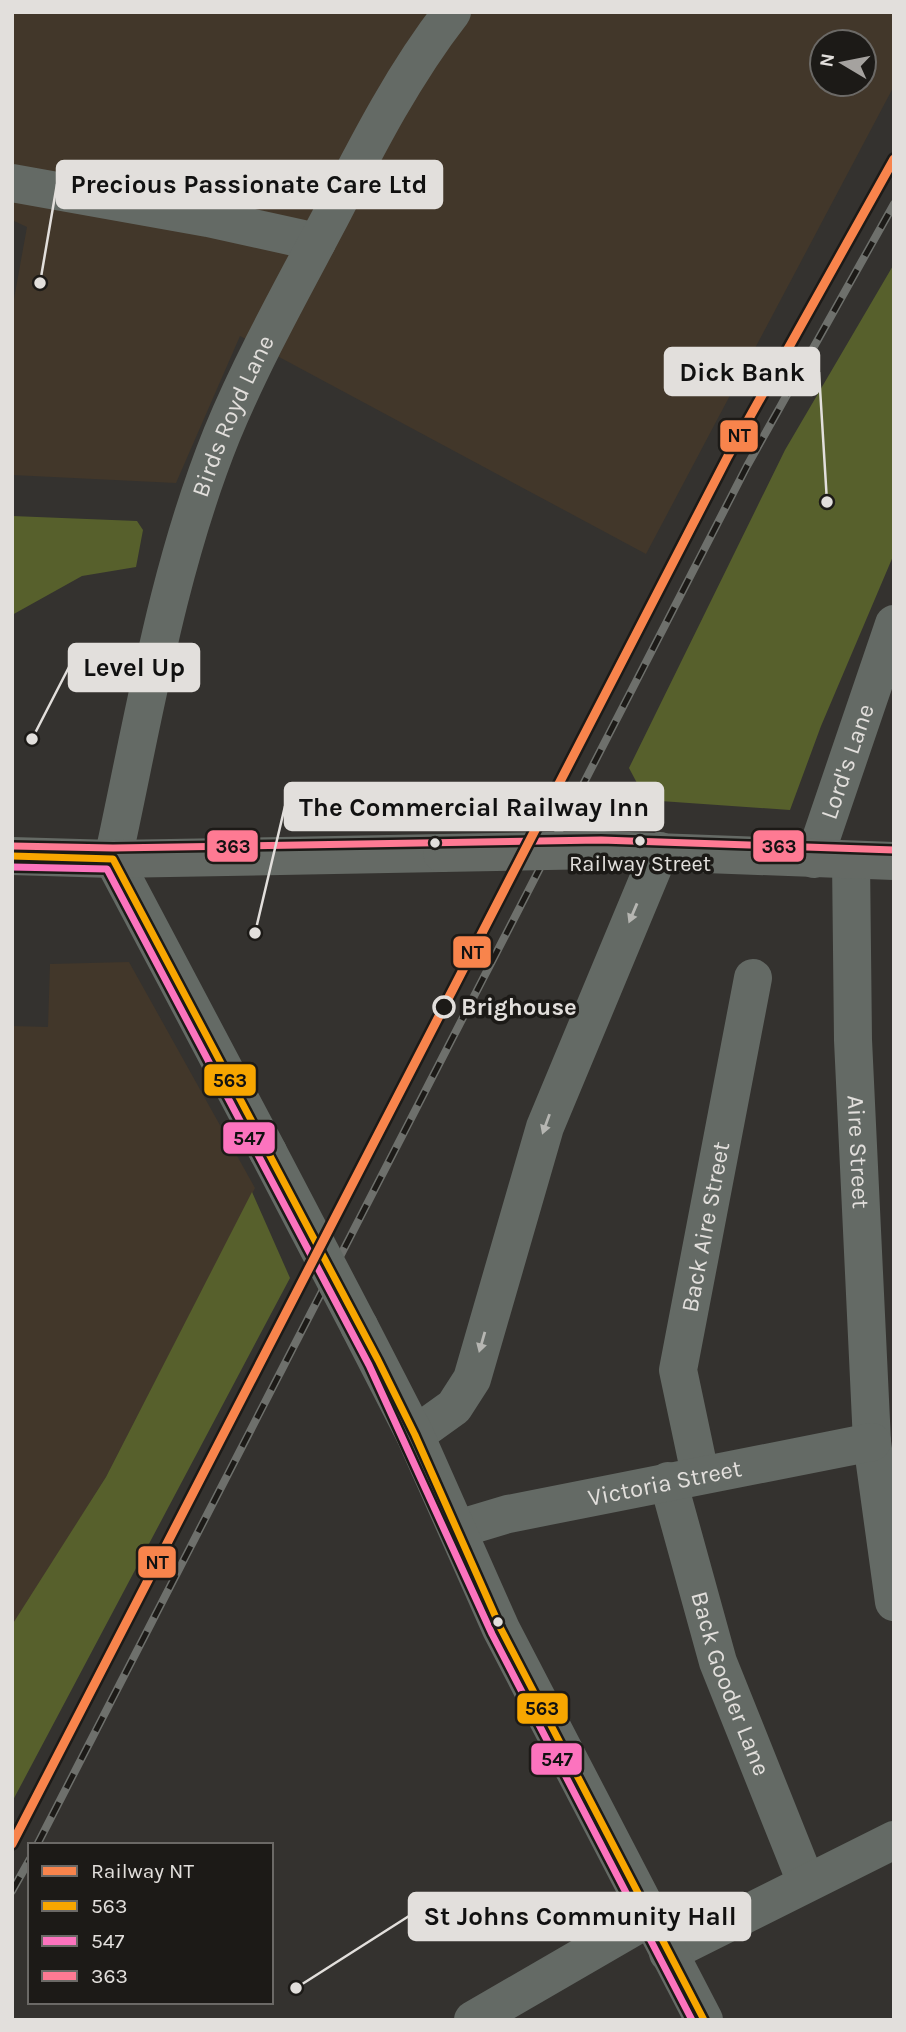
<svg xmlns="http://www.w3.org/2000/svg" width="906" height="2032" font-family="Karla,sans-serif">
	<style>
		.industrial { fill: #42372a; fill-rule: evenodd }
		.forest { fill: #57602c }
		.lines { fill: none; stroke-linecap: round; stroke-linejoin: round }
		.minor { stroke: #646a65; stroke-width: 38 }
		.tertiary { stroke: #646a65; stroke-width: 38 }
		.primary { stroke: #656a65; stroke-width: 38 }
		.rail-casing { stroke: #6e706c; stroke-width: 8 }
		.rail { stroke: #1c1a17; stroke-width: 5; stroke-dasharray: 16; stroke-linecap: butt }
		.tertiary-bridge { stroke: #646a65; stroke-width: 38 }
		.primary-bridge { stroke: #656a65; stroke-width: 38 }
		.bus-1-casing { stroke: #1c1a17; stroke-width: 12 }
		.bus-2-casing { stroke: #1c1a17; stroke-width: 12 }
		.bus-3-casing { stroke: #1c1a17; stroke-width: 12 }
		.bus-1 { stroke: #f7a600; stroke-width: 7 }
		.bus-2 { stroke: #fc73be; stroke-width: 7 }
		.bus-3 { stroke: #fe7a93; stroke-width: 7 }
		.rail-1-casing { stroke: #1c1a17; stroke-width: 14 }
		.rail-1 { stroke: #f8844c; stroke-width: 9 }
		.oneway { fill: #b6b6b2 }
		.bus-dot { fill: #e2dfdc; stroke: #1c1a17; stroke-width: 2.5 }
		.stop-dot { fill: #1c1a17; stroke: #e2dfdc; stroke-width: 3.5 }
		.labels { text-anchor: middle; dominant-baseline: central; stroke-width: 7; stroke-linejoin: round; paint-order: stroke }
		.bus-label { font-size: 22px; fill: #e2dfdc; stroke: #1c1a17 }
		.street-label { font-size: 24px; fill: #e2dfdc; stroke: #1c1a17 }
		.stop-label { font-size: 24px; font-weight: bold; fill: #e2dfdc; stroke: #1c1a17; text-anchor: start }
		.leader { fill: none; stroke: #e2dfdc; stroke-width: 2.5 }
		.callout-dot { fill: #e2dfdc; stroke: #1c1a17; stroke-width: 2.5 }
		.callout { fill: #e2dfdc; stroke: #e2dfdc; stroke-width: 2.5 }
		.callout-label { font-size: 26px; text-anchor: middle; font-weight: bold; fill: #111 }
		.line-badge { stroke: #1c1a17; stroke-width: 2.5 }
		.pale-badge-label { font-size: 19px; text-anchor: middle; font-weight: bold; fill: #111 }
	</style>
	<rect width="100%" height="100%" fill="#34322f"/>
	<path class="industrial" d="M12,12H894V86L646,554L240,336L176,483L12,475V310L27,227L12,220ZM822,42H864V84H822Z
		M129,962L255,1188L106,1477L12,1627V1026L48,1027L50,964Z"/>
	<path class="forest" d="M894,264V554L821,726L790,810L646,800L629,768L785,450Z
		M12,516L137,521L143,530L136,567L82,576L12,615Z
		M252,1192L290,1278L12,1802V1625L106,1477Z"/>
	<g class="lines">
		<g class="minor">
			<path d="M12,183L208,218L317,242"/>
			<path id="s1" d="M113,859C144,717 167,570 222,434C253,359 293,288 331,216C367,146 403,75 452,12"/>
			<path id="s2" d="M814,859L894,624"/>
			<path id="s3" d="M851,860L853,1040L872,1442L894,1602"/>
			<path d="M415,1435L454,1407L472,1379L545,1127L660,851"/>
			<path id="s4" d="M700,1474L678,1370L753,978"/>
			<path id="s5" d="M668,1481L718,1662L806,1882"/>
			<path id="s6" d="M458,1529L508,1514L872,1442"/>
			<path d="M668,1953L894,1840"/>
			<path d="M473,2020L649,1918"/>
		</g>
		<path class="tertiary" d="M113,859L268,1152
			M359,1326L415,1435L501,1629L704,2020"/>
		<path class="primary" d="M601,850L894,861
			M12,856L113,859L442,853"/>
		<defs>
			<path id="rail" d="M37,1845L747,466L894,204
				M12,1891L30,1859"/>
		</defs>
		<use href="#rail" class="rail-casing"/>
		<use href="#rail" class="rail"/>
		<path class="tertiary-bridge" d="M268,1152L359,1326"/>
		<path class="primary-bridge" d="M442,853L601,850"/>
		<defs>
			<path id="bus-1" d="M12,856L113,859L378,1360L415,1435L501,1629L704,2020"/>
			<path id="bus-2" d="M12,867L107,869L369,1365L492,1634L692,2020"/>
			<path id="bus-3" d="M12,846L113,848L601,840L894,850"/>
		</defs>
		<use href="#bus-1" class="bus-1-casing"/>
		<use href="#bus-2" class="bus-2-casing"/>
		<use href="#bus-3" class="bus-3-casing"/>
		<use href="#bus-1" class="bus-1"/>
		<use href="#bus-2" class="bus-2"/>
		<use href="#bus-3" class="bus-3"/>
		<defs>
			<path id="rail-1" d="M12,1844L728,456L894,159"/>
		</defs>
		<use href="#rail-1" class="rail-1-casing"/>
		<use href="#rail-1" class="rail-1"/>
	</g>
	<defs><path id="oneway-solid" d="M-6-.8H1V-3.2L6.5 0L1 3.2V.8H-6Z" transform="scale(1.75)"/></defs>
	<g class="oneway">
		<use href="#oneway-solid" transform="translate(633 913) rotate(113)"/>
		<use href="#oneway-solid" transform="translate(546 1124) rotate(110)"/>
		<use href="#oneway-solid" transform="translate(482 1342) rotate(106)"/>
	</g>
	<g class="bus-dot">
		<circle cx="640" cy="841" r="6"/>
		<circle cx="435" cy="843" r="6"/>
		<circle cx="498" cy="1622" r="6"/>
	</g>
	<circle class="stop-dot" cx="444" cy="1007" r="10"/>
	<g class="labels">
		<g class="bus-label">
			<text x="640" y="864">Railway Street</text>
		</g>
		<g class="street-label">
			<text stroke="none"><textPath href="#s1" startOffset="460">Birds Royd Lane</textPath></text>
			<text stroke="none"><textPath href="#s2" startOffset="103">Lord's Lane</textPath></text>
			<text stroke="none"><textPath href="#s3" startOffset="292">Aire Street</textPath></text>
			<text stroke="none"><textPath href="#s4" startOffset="252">Back Aire Street</textPath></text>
			<text stroke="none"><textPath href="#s6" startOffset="212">Victoria Street</textPath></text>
			<text stroke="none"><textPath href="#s5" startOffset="212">Back Gooder Lane</textPath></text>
		</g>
		<g class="stop-label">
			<text x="461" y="1007">Brighouse</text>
		</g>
	</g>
	<path class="leader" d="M40 283L57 184M827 502L819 372M32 739L69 667M255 933L285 806M296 1988L409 1916"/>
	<g class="callout-dot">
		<circle cx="40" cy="283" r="7"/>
		<circle cx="827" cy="502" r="7"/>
		<circle cx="32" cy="739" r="7"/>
		<circle cx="255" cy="933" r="7"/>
		<circle cx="296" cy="1988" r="7"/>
	</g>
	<g class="callout">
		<rect x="57" y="161" width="385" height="47" rx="7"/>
		<rect x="665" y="348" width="154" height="47" rx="7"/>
		<rect x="69" y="644" width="130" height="47" rx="7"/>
		<rect x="285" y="783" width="378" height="47" rx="7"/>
		<rect x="409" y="1893" width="341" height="47" rx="7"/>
	</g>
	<g class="callout-label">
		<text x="249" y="193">Precious Passionate Care Ltd</text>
		<text x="742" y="381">Dick Bank</text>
		<text x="134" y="676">Level Up</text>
		<text x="474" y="816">The Commercial Railway Inn</text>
		<text x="580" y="1925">St Johns Community Hall</text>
	</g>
	<g class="line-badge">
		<rect x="719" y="419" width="40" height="34" rx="7" fill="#f8844c"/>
		<rect x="206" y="829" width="53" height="34" rx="7" fill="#fe7a93"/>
		<rect x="752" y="829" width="53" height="34" rx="7" fill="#fe7a93"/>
		<rect x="452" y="935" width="40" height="34" rx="7" fill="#f8844c"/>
		<rect x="203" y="1063" width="54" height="34" rx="7" fill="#f7a600"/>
		<rect x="222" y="1121" width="54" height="34" rx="7" fill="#fc73be"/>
		<rect x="137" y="1545" width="40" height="34" rx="7" fill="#f8844c"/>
		<rect x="516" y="1692" width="53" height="33" rx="7" fill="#f7a600"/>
		<rect x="530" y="1742" width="53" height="34" rx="7" fill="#fc73be"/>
	</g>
	<g class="pale-badge-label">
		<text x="739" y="442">NT</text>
		<text x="233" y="853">363</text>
		<text x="779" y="853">363</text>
		<text x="472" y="959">NT</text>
		<text x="230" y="1087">563</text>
		<text x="249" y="1145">547</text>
		<text x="157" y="1569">NT</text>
		<text x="542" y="1715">563</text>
		<text x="557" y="1766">547</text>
	</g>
	<rect width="906" height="2032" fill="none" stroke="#e2dfdc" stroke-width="28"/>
	<rect x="28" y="1843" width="245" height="161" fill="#1c1a17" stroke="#6b6966" stroke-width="2"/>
	<rect x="42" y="1866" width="35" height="10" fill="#f8844c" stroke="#6b6966" stroke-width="2"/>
	<text x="91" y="1878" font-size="21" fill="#e2dfdc">Railway NT</text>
	<rect x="42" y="1901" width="35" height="10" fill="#f7a600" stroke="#6b6966" stroke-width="2"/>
	<text x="91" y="1913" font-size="21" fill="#e2dfdc">563</text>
	<rect x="42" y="1936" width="35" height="10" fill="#fc73be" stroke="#6b6966" stroke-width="2"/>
	<text x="91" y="1948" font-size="21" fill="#e2dfdc">547</text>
	<rect x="42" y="1971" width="35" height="10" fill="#fe7a93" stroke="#6b6966" stroke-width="2"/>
	<text x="91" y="1983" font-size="21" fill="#e2dfdc">363</text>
	<g transform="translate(843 63) rotate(280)"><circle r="33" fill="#1c1a17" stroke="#6b6966" stroke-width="2"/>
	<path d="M0-5L12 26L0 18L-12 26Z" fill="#a5a29f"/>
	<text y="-10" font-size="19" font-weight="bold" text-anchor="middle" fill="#e2dfdc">N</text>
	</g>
</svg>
